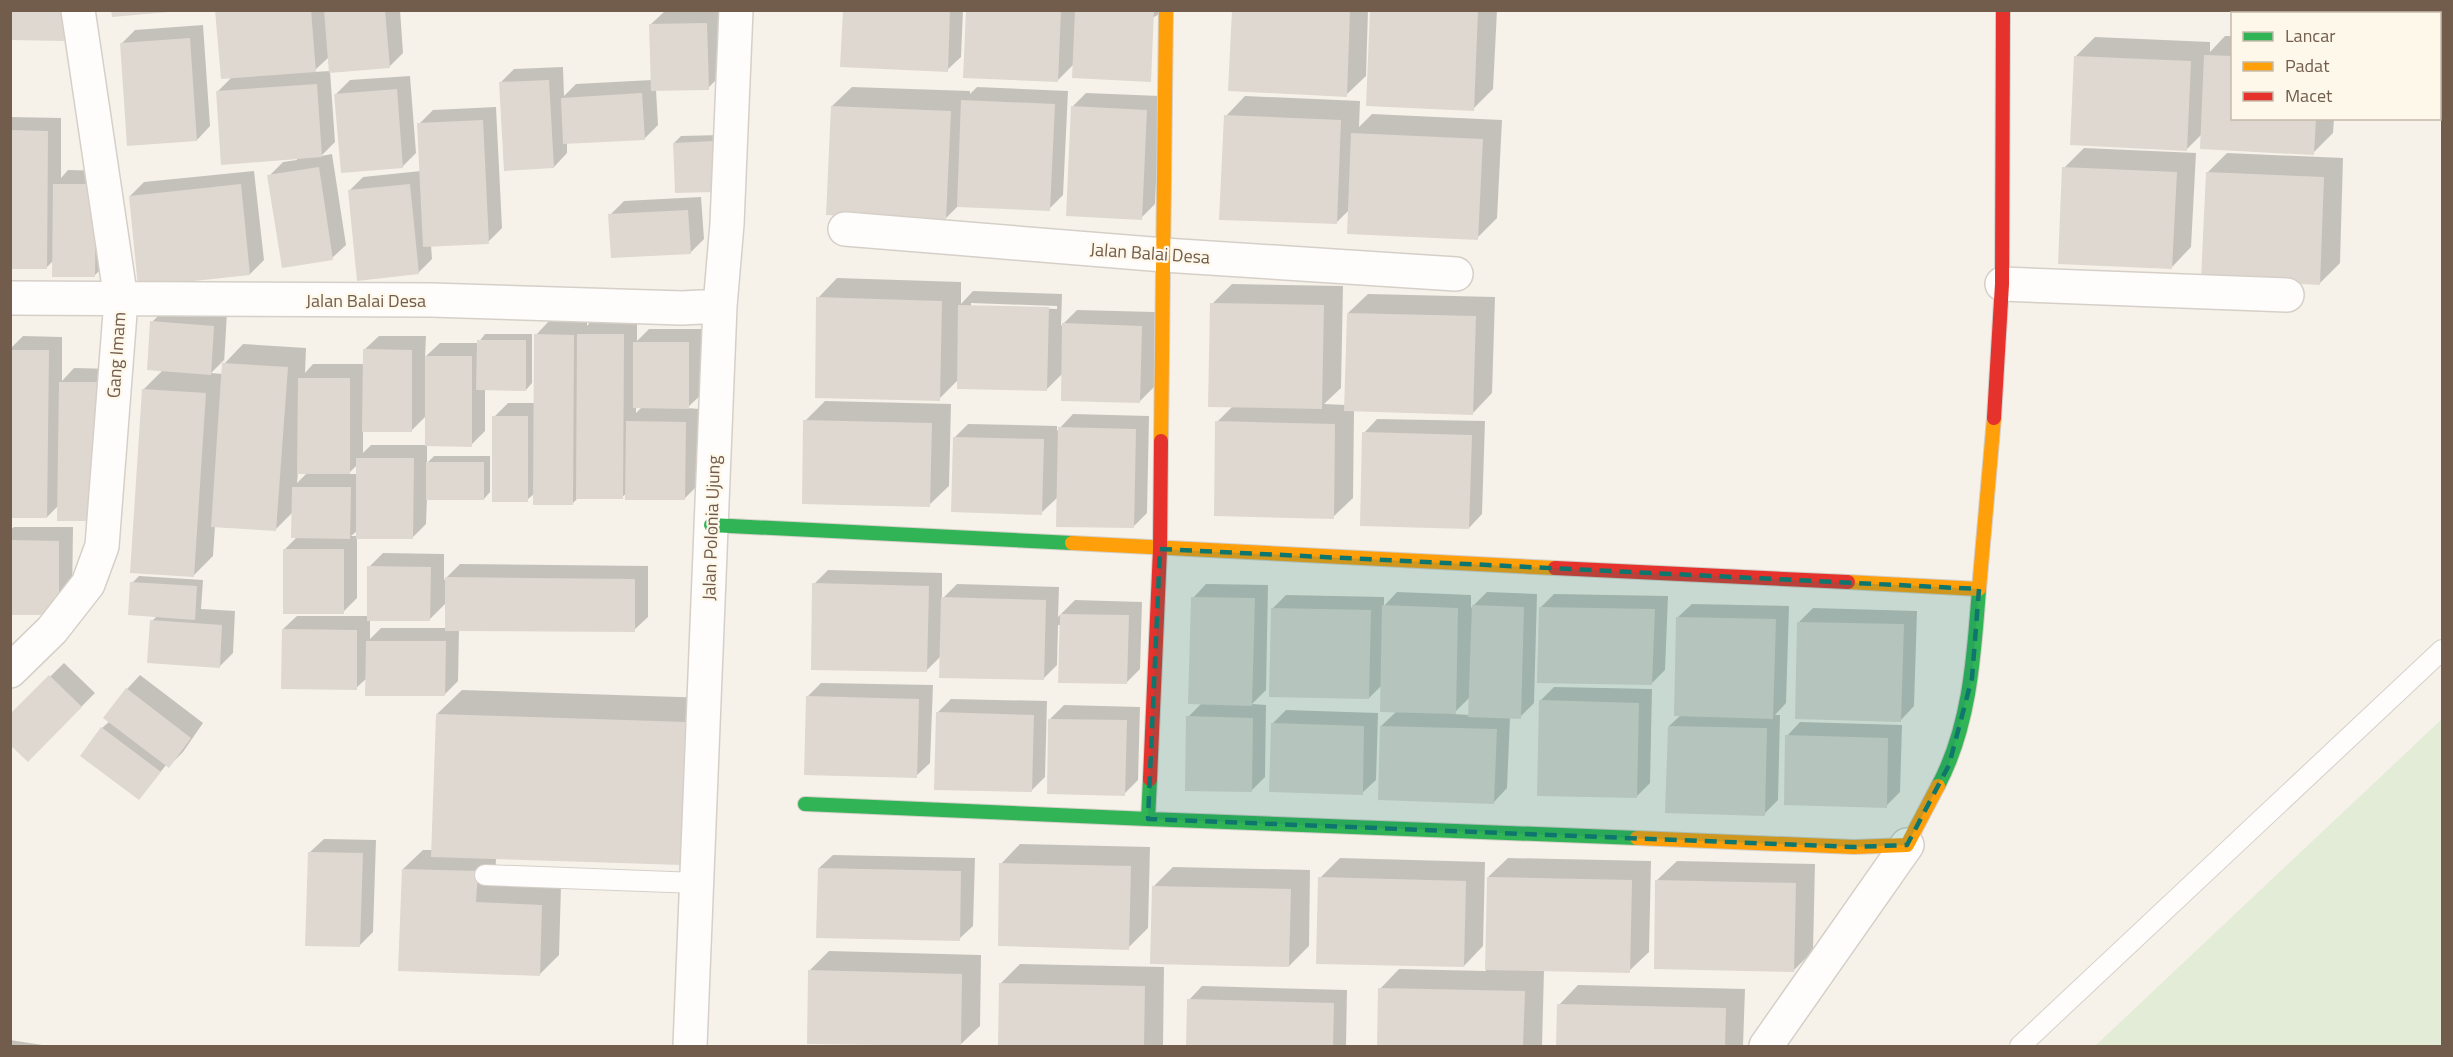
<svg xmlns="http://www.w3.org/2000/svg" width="2453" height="1057" font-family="'Titillium Web',sans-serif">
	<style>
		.green { fill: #e2ecd6 }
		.shadow { fill: #0003; fill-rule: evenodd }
		.building { fill: #dfd8d0 }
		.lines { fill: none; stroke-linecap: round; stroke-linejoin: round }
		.lane-casing { stroke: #d5cfc8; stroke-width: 22 }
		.street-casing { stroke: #d5cfc8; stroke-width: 36 }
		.fast-casing { stroke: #d5cfc8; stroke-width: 16 }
		.slow-casing { stroke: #d5cfc8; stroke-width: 16 }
		.jam-casing { stroke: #d5cfc8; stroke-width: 16 }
		.lane { stroke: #fefdfc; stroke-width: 20 }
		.street { stroke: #fefdfc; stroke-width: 33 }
		.fast { stroke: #30b455; stroke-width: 14 }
		.slow { stroke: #ff9f0a; stroke-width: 14 }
		.jam { stroke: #e5322d; stroke-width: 14 }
		.marked { fill: #0f766e; fill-opacity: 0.2; stroke: #0f766e; stroke-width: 4.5; stroke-dasharray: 12 8; stroke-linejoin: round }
		.labels { text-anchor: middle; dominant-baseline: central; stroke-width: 4.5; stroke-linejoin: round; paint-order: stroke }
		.street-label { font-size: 18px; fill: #725c4c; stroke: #fef8eb }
	</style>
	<rect width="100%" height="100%" fill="#f6f2ea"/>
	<path class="green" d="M2442,719V1046H2095Z"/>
	<path class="shadow" d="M217,10H400L403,53L389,67L330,71L335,142L321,156L332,154L346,245L332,258L269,176L283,162L297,160V158L217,92L232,77ZM329,57L330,71L313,72Z
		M721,10L722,74L708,88L656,90L658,125L644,139L567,143V153L554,167L500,83L514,69L563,67L564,96L576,84L652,80L651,24L665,11Z
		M844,10H963L961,57L947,70Z
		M967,10H1166L1074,64L1058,80Z
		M1233,10H1368L1366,76L1346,95Z
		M1372,10H1497L1493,89L1473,109Z
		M203,25L210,126L197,140L121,44L135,30Z
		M2225,36H2232V118H2334L2333,133L2313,153L2203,133L2187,149L2075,57L2095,37L2210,42V52Z
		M410,76L416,153L402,167L336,94L350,80Z
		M852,87L970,91V94L977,87L1068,91L1063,195L1049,209L959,205L945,219L832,106Z
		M1086,93L1160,96L1155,204L1141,218L1072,107Z
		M1245,96L1360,101L1359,127L1372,114L1502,120L1497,218L1477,238L1349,210L1336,223L1226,116Z
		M496,107L502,228L488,242L431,245L432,259L418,273L350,190L363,177L421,171L419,124L433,110Z
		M10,117L61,118V178L68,170L110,171L108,262L94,276L54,260L46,268L10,267Z
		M721,135L723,183L674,143L681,136Z
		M2084,148L2196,153L2191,247L2172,267L2064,168Z
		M2227,153L2343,158L2340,263L2320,283L2207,173Z
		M254,171L264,260L250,274L130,196L144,182Z
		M701,197L704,239L690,253L610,215L624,201Z
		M837,278L961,282V304L973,291L1062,294L1061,326L1077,310L1155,312L1154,387L1140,401L1063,373L1046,390L958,380L939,399L818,298ZM971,303L1057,306V309L971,306Z
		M1232,284L1343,286L1341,388L1324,404L1346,405L1348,313L1368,294L1495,297L1492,393L1473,413L1354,410L1353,498L1333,517L1217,422L1233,406L1212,304Z
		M166,308L227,312L224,364L243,344L306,348L305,373L313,364H365V349L379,336H426L425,357L440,343H478L485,334H532V383L526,390L485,389V431L471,445L427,444V463L434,456H490V492L484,499L427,498L426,524L413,537H357V598L343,612L285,549L297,537L293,512L276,529L215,526L213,556L193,576L143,390L163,370L152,322ZM224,360L223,374L211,373ZM426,416V445H371L363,453V431H411ZM358,464V474H348ZM298,472H308L297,483ZM358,530V536H351Z
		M592,320H637V341L649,329H702V394L687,408L699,409L698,485L684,499L627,493L622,497H579L572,504L535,493L527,500L494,417L508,403H535L536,335L549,321L587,322V326ZM636,407H642L636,413Z
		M23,336L62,337V381L74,368L113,369L59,505L47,517H10V349Z
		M825,401L951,404L949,486L929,505L805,421Z
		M1073,414L1149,416L1147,513L1133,527L1058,497L1041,513L954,438L968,424L1057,426V431Z
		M1377,419L1485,421L1482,514L1469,528L1364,433Z
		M14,527H73L72,600L12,614L10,656V530Z
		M383,553L444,554V580L460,564L648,566V617L634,630H459L458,681L444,695L367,678L356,688L283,629L297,616H369V567ZM446,603V628H381L370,639V619H430Z
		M828,570L942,573V599L957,584L1059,587L1058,617L1075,600L1142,602L1140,669L1126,683L1061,625H1058L1057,665L1043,679L941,656L926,671L814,584Z
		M139,576L203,580L201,609L235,611L233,653L219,667L152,621L157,616L132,583Z
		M1206,584L1268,585L1266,690L1252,704L1266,705L1265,777L1251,791L1188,717L1202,703L1193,598Z
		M1397,592L1471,595V608L1487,592L1537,594L1534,703L1520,717H1510L1507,788L1494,802L1381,726L1397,711L1382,685L1369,698L1272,609L1286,595L1384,597V606ZM1470,697V715L1453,714Z
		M1554,594L1668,596L1665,670L1652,683L1540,608Z
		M1692,604L1789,606L1786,703L1775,715H1780L1778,800L1764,814L1669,726L1681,715L1678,617Z
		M1813,608L1917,611L1914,706L1901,720L1799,622Z
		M64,663L95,693L28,760L10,716Z
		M140,675L203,723L183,752L169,766L167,764L139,798L102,728L110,721L127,689Z
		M821,683L933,685L930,763L916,776L807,697Z
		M1554,687L1652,689L1650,783L1636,797L1540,701Z
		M462,690L710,698L705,840L496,857L495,883L561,886L559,955L539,975L403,869L423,850H433L437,714Z
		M951,699L1047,701L1045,777L1031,791L937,713Z
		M1064,705L1140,707L1138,780L1124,794L1050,719Z
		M1286,710L1378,713L1376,780L1362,793L1272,724Z
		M1800,722L1902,725L1900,792L1886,806L1787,736Z
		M324,839L376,840L373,932L359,946L310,852Z
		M1020,844L1150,847L1148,928L1128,948L1001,864Z
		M833,855L975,858L973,926L959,939L819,868Z
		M1340,858L1485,862L1483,946L1464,966L1320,878Z
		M1508,858L1651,861L1649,952L1629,971L1544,970L1542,1046H1378L1380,989L1399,969L1486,971L1488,877Z
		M1677,861L1815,864L1813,951L1793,971L1657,880Z
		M1173,867L1310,870L1309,946L1289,966L1153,887Z
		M829,951L981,955L980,1026L960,1045L810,970Z
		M1020,964L1164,967L1163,1046H999L1001,983Z
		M1578,985L1745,989L1743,1046H1558L1559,1005Z
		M1202,986L1347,990L1346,1046H1188L1189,1000Z
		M10,1040L49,1046H10Z"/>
	<path class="building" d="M10,10H65V41L10,40Z
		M111,10H169V12L112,17Z
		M215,10H311L316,72L221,79Z
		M324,10H385L390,68L329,73Z
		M843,10H950L948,72L840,67Z
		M966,10H1061L1058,82L963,78Z
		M1075,10H1154L1151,82L1072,78Z
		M1232,10H1350L1347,97L1228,91Z
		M1370,10H1478L1474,111L1366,106Z
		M707,23L709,90L651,91L649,24Z
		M190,38L197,141L127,146L120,43Z
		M2204,55L2232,56V118H2316L2314,155L2200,149Z
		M2074,56L2191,61L2187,151L2070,145Z
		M549,80L554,168L504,171L499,82Z
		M317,84L322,157L221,165L216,91Z
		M397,89L403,168L341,173L334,94Z
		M642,93L645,140L563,144L561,98Z
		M961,100L1055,104L1050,211L957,207Z
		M831,106L951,111L946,220L826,215Z
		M1071,106L1147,110L1142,220L1066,216Z
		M1224,115L1341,120L1337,224L1219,220Z
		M483,120L489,244L423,247L417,123Z
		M10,130L48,131L47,269H10Z
		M1351,133L1483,139L1478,240L1347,234Z
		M715,141L717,192L675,193L673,143Z
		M319,167L333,260L282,268L267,175Z
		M2062,167L2177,172L2172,269L2058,264Z
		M2206,172L2324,177L2320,285L2201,279Z
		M53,184H96L95,277H52Z
		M241,184L250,275L138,287L129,196Z
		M410,184L419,274L357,281L348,190Z
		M688,210L691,254L611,258L608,214Z
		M816,297L942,301L940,401L815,398Z
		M1210,303L1324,305L1322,409L1208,407Z
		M958,305L1049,307L1047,391L957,389Z
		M1347,313L1476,316L1473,415L1344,411Z
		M150,321L214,326L211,375L147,370Z
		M1062,323L1142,326L1140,403L1061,401Z
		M534,334L574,335L573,505H533Z
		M577,334H624L623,499H576Z
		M477,340H526V391L476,390Z
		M633,342H689V409L633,408Z
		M363,349L412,350V432H362Z
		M10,350H49L47,518H10Z
		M425,356H472V447L425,446Z
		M222,363L288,367L276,531L211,527Z
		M298,378H350V474H297Z
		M59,382H100L99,521H57Z
		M142,389L206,393L194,577L130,573Z
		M492,416H528V502H492Z
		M803,420L932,423L930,507L802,504Z
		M626,421L686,422L685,500H625Z
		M1215,421L1335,424L1334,519L1214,516Z
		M1058,427L1136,429L1134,528L1056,527Z
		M1362,432L1472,435L1469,529L1360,526Z
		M953,437L1044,439L1042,515L951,512Z
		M356,458H414L413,539H356Z
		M426,462H484V500H426Z
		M292,487H351L350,539L291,538Z
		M10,540L59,541V615H10Z
		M283,549H344V614H283Z
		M367,566L431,567L430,621H367Z
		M445,577L635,579V632L445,631Z
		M130,582L197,586L195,620L128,615Z
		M812,583L929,586L927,672L811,670Z
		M941,597L1046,600L1044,680L939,678Z
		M1191,597L1255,598L1252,706L1188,704Z
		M1382,605L1458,608L1456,714L1380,712Z
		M1472,605L1524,607L1521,719L1468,717Z
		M1539,607L1655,609L1652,685L1537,683Z
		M1271,608L1371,610L1369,699L1269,697Z
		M1060,614L1129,615L1127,684L1058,683Z
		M1676,617L1776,619L1773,719L1674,716Z
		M150,620L222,625L220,668L147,663Z
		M1797,622L1904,624L1901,722L1795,719Z
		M282,629L357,630V690L281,689Z
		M366,641H446L445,696H365Z
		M49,675L82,707L28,762L10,745V714Z
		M126,688L191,738L169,768L103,718Z
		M806,696L919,699L917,778L804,775Z
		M1539,700L1639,703L1637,798L1537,796Z
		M936,712L1034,715L1032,792L934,790Z
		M436,714L687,722L682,865L431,857Z
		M1186,716L1253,718L1252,792L1185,791Z
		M1048,719L1127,720L1125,796L1047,794Z
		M1271,723L1364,726L1363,795L1269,792Z
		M1380,726L1497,729L1494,804L1378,800Z
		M1668,726L1767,728L1765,816L1665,813Z
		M101,727L161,772L139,800L80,756Z
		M1785,735L1888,738L1887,808L1784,805Z
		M308,852L363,853L360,947L305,946Z
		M999,863L1131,866L1129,950L998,946Z
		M818,868L961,871L960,941L816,938Z
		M402,869L478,871L476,902L542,905L540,976L398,971Z
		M1318,877L1466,881L1464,967L1316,964Z
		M1487,877L1632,880L1630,973L1485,970Z
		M1655,880L1796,883L1794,972L1654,969Z
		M1152,886L1291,889L1289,967L1150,964Z
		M808,970L962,974L961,1046L807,1044Z
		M999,983L1145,986L1144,1046H998Z
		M1378,988L1525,991L1523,1046H1377Z
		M1187,999L1334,1003L1333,1046H1186Z
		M1557,1004L1726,1008L1725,1046H1556Z"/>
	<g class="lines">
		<defs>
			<path id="lane" d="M485,875L697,883
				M2020,1046L2442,650"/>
			<path id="street" d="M2385,10H2440
				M845,229L1164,255L1456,274
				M2002,284L2287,295
				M10,298L431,300L682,308L720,306
				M10,671L52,630L88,584L102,546L121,300L78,10
				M690,1046L720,306L727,224L736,10
				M1766,1046L1907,845"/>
			<path id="fast" d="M711,525L1072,543
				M1938,786C1970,726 1974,656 1979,589
				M805,804L1148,819L1150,779
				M1148,819L1637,838"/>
			<path id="slow" d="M1161,441L1166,10
				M1072,543L1555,568
				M1848,582L1979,589L1994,418
				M1637,838L1854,847L1907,845L1938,786"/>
			<path id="jam" d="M1994,418L2002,284L2003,10
				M1555,568L1848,582
				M1150,779L1160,549L1161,441"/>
		</defs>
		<use href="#lane" class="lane-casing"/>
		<use href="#street" class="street-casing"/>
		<use href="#fast" class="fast-casing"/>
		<use href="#slow" class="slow-casing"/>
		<use href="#jam" class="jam-casing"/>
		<use href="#lane" class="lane"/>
		<use href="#street" class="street"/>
		<use href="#fast" class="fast"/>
		<use href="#slow" class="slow"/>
		<use href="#jam" class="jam"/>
	</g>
	<path class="marked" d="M1160,549L1979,589L1972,678L1949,765L1907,845L1854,847L1148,819Z"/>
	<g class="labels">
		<g class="street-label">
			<text transform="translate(1150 253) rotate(4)">Jalan Balai Desa</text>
			<text x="366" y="300">Jalan Balai Desa</text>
			<text transform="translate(116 355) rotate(-86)">Gang Imam</text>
			<text transform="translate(711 528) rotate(-88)">Jalan Polonia Ujung</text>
		</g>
	</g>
	<rect width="2453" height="1057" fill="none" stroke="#725c4c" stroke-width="24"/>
	<rect x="2231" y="12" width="210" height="108" fill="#fef8eb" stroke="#c6baab" stroke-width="1.5"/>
	<rect x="2243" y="32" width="30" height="9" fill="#30b455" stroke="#c6baab" stroke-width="1.5"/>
	<text x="2285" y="42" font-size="18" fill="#725c4c">Lancar</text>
	<rect x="2243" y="62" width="30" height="9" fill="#ff9f0a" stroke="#c6baab" stroke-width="1.5"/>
	<text x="2285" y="72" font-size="18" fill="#725c4c">Padat</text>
	<rect x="2243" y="92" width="30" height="9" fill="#e5322d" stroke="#c6baab" stroke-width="1.5"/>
	<text x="2285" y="102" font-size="18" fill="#725c4c">Macet</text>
</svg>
